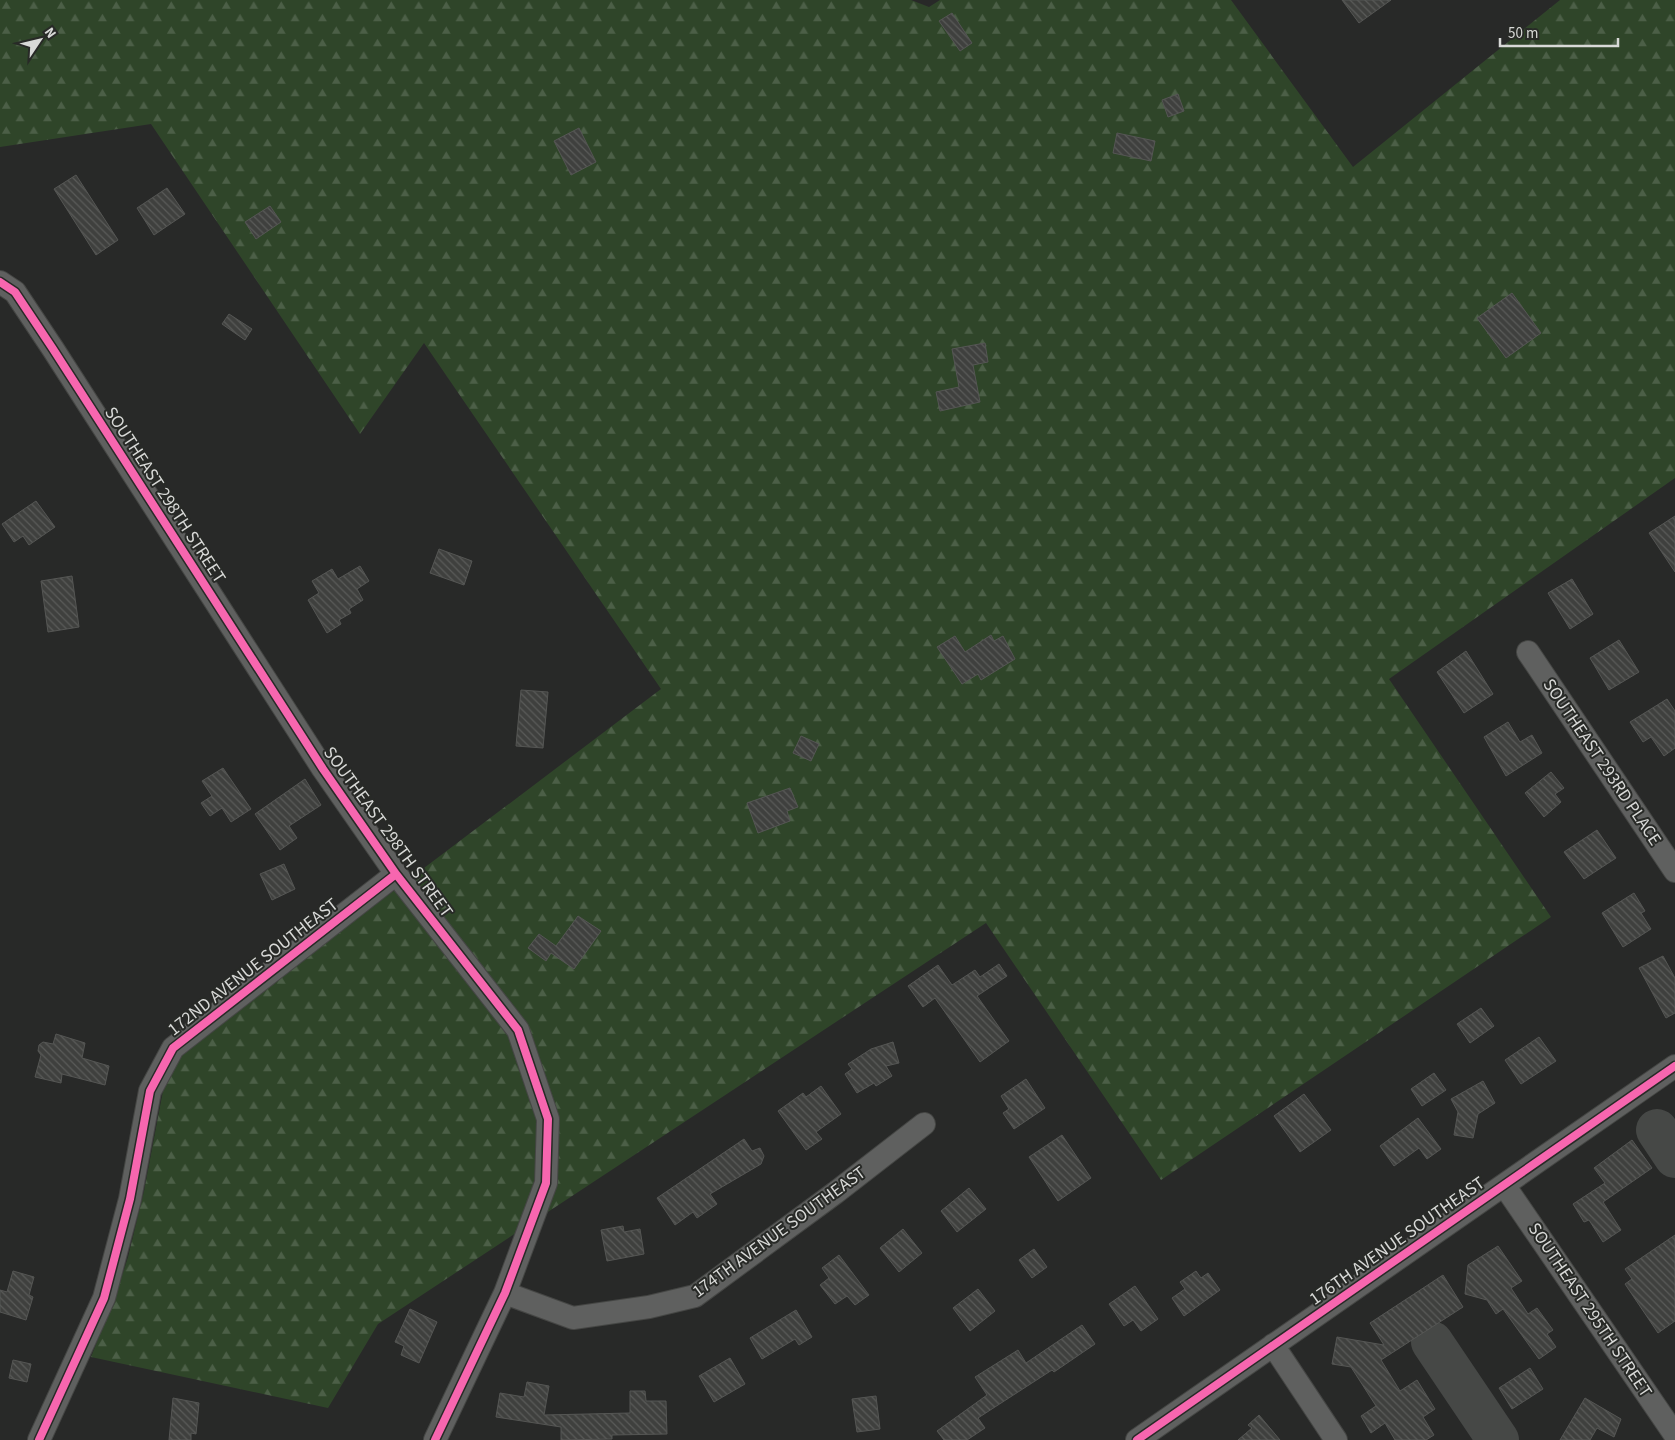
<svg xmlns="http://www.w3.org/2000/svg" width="1675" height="1440" font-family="'Source Sans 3',sans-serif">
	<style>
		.forest { fill: url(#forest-firs) }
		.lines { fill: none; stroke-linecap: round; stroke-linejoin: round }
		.taxiway { stroke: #464846; stroke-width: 42 }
		.building { fill: url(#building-back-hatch); stroke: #555654 }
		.minor-casing { stroke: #454644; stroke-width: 24 }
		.minor { stroke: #5f605f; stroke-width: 22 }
		.cycleway-casing { stroke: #282a27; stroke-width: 11 }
		.cycleway { stroke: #f766af; stroke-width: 8 }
		.labels { text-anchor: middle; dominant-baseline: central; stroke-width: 4; stroke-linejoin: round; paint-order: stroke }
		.street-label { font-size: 18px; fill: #d8d9d7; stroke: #282a27 }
	</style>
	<defs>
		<pattern id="forest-firs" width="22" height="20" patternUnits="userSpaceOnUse" patternTransform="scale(1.25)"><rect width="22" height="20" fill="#2f4529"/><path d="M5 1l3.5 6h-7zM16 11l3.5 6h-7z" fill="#4c5f47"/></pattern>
		<pattern id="building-back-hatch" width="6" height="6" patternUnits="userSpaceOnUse" patternTransform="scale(1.25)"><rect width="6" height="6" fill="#3f403e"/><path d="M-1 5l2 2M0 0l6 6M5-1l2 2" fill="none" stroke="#5a5b59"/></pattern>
	</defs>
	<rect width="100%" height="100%" fill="#282928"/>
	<path class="forest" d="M0,0H911L929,7L940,0H1231L1353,167L1560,0H1675V478L1389,679L1551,917L1161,1180L986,923L378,1324L328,1408L91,1357L117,1291L128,1257L144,1191L166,1075L182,1051L661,689L424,343L360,434L151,124L0,147Z"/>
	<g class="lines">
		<path class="taxiway" d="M1657,1130L1675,1157
			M1432,1342L1498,1440"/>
	</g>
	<path class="building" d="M1342,0H1391L1359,23Z
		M952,13L972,43L960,51L939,21Z
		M1178,94L1184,111L1168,117L1162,100Z
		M579,128L596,162L571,175L554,141Z
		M1117,133L1155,141L1151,161L1113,153Z
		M76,175L118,240L96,255L54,189Z
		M167,188L185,214L154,235L137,208Z
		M270,206L281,222L256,239L245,222Z
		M1512,293L1541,333L1506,358L1477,318Z
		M229,314L252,329L245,340L222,324Z
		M985,343L988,362L973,365L980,402L940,411L936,392L959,387L952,349Z
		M36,501L55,527L29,545L23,536L14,542L2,524Z
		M1675,516V572L1649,533Z
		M439,549L472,561L464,585L430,573Z
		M360,566L369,581L357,589L363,600L349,609L351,613L339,620L341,624L327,633L308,600L319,593L312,581L332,569L338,579Z
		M72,576L79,627L48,632L41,581Z
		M1572,579L1593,614L1570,629L1548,593Z
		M991,635L994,641L1003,636L1015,659L981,680L978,674L962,684L937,647L955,636L965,652Z
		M1619,640L1639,672L1609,690L1590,658Z
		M1466,651L1493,694L1464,713L1437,672Z
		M521,690L548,692L543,748L516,746Z
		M1667,699L1675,711V748L1664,756L1651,737L1643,742L1630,722Z
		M1508,722L1520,742L1532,735L1542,753L1506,776L1484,737Z
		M801,736L819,744L811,761L793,753Z
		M223,768L251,809L231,822L222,808L210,816L201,803L212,796L202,781Z
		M1551,772L1564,788L1555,794L1561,802L1544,817L1525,793Z
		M305,779L321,805L289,826L297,838L280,850L255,814Z
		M790,788L798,807L787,811L790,821L758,833L747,803Z
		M1597,830L1616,858L1584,879L1564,852Z
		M284,864L295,889L272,900L260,874Z
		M1634,893L1645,911L1641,913L1651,929L1623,947L1602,913Z
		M578,916L601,931L574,969L551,953L546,961L528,948L539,934L556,946Z
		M1663,956L1675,978V1013L1666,1018L1639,968Z
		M999,964L1007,976L977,996L1009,1041L980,1062L935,998L923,1007L908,986L938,965L952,985L975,970L980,977Z
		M1481,1008L1494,1026L1470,1043L1457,1024Z
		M56,1034L85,1043L82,1058L109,1066L105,1085L62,1074L61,1083L35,1077L41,1055L38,1051L39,1045L43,1042L53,1044Z
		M1539,1037L1556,1061L1521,1084L1505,1060Z
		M893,1042L899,1063L886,1066L892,1076L876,1086L874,1083L857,1093L845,1074L852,1069L848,1064L871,1049Z
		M1434,1073L1446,1090L1422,1106L1411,1089Z
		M1026,1079L1045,1108L1014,1129L1003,1113L1009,1109L1001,1096Z
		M1483,1081L1495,1103L1478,1114L1473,1138L1454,1135L1458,1112L1451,1099Z
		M821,1086L841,1114L816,1132L822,1139L806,1150L778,1111L803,1093L806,1097Z
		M1304,1094L1331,1130L1300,1152L1274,1116Z
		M1418,1118L1441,1149L1427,1159L1419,1148L1394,1166L1380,1146Z
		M1062,1135L1091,1178L1058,1201L1029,1157Z
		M744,1139L752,1151L760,1148L764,1156L761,1164L710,1194L717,1204L697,1218L693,1212L675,1225L657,1198Z
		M1632,1140L1652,1168L1603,1202L1621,1230L1603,1242L1589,1220L1584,1222L1573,1204L1605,1183L1594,1168Z
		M969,1188L986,1209L957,1232L941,1211Z
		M623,1226L624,1232L640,1229L644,1254L607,1261L601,1230Z
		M903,1229L922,1253L899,1272L880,1248Z
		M1675,1235V1321L1658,1333L1625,1284L1632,1279L1625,1269Z
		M1498,1246L1522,1281L1511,1288L1528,1314L1537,1308L1553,1330L1547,1334L1556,1347L1539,1359L1503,1309L1496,1314L1487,1300L1465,1294L1468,1265Z
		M1034,1249L1047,1267L1032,1278L1019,1260Z
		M839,1255L869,1295L855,1305L847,1296L835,1304L820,1285L829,1278L822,1268Z
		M13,1271L34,1277L29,1295L33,1297L26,1320L0,1312V1290L7,1292Z
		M1196,1271L1201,1278L1208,1273L1220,1290L1184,1316L1172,1298L1185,1289L1180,1282Z
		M1443,1275L1463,1307L1381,1360L1400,1391L1417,1380L1435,1409L1423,1417L1434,1435L1426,1440H1395L1385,1423L1371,1433L1361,1416L1376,1406L1351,1367L1332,1364L1337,1337L1384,1345L1370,1323Z
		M1135,1286L1158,1319L1141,1331L1133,1320L1124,1326L1109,1304Z
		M978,1289L995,1311L970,1331L953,1308Z
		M410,1309L437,1322L419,1363L401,1355L404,1346L395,1342Z
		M796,1310L812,1337L799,1345L795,1339L762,1359L750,1338Z
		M1082,1325L1095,1344L1054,1372L1052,1370L978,1418L985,1428L967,1440H944L937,1431L987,1395L975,1377L1018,1350L1026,1363Z
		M730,1358L745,1384L714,1402L699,1376Z
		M13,1360L31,1364L27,1382L9,1378Z
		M1530,1368L1543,1389L1512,1409L1499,1388Z
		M527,1382L549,1386L544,1415L630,1413V1391H645L646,1401H666L667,1434L612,1435V1439L561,1440V1427L496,1417L500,1393L524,1397Z
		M876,1396L880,1429L857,1432L852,1399Z
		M173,1398L199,1403L196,1434L191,1433V1440H169Z
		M1585,1398L1621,1419L1614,1437L1597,1428L1590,1440H1560Z
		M1259,1415L1280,1440H1238L1252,1428L1248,1425Z"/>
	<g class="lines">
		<defs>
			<path id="minor" d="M0,282L15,292L53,349L323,769L396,874L518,1030L548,1119L546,1183L505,1293L435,1440
				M1528,652L1675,871
				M1504,1185L1675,1435
				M505,1293L573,1318L649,1307L695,1296L835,1193L924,1124
				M1273,1345L1336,1440
				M39,1440L104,1298L130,1199L150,1091L173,1048L396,874
				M1137,1440L1675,1066"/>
		</defs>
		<use href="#minor" class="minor-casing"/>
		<use href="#minor" class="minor"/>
		<defs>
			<path id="cycleway" d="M0,282L15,292L53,349L323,769L396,874L518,1030L548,1119L546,1183L505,1293L435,1440
				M39,1440L104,1298L130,1199L150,1091L173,1048L396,874
				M1137,1440L1675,1066"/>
		</defs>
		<use href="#cycleway" class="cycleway-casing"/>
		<use href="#cycleway" class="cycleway"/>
	</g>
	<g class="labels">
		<g class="street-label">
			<text transform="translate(165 495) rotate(57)">SOUTHEAST 298TH STREET</text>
			<text transform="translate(1602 762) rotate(56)">SOUTHEAST 293RD PLACE</text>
			<text transform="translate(388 832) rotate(54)">SOUTHEAST 298TH STREET</text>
			<text transform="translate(253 967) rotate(-38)">172ND AVENUE SOUTHEAST</text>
			<text transform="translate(779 1232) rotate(-36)">174TH AVENUE SOUTHEAST</text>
			<text transform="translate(1397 1241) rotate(-35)">176TH AVENUE SOUTHEAST</text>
			<text transform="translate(1590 1310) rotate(56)">SOUTHEAST 295TH STREET</text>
		</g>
	</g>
	<g transform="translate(40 40) rotate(55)" stroke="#282a27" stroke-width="4" paint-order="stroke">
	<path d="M0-4L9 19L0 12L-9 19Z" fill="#d8d9d7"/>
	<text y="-8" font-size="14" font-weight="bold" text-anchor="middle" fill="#d8d9d7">N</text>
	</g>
	<path d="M1500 38v8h118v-8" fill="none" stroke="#d8d9d7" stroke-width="2.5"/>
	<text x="1508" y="38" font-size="15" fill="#d8d9d7" stroke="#282a27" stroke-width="4" paint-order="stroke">50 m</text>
</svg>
